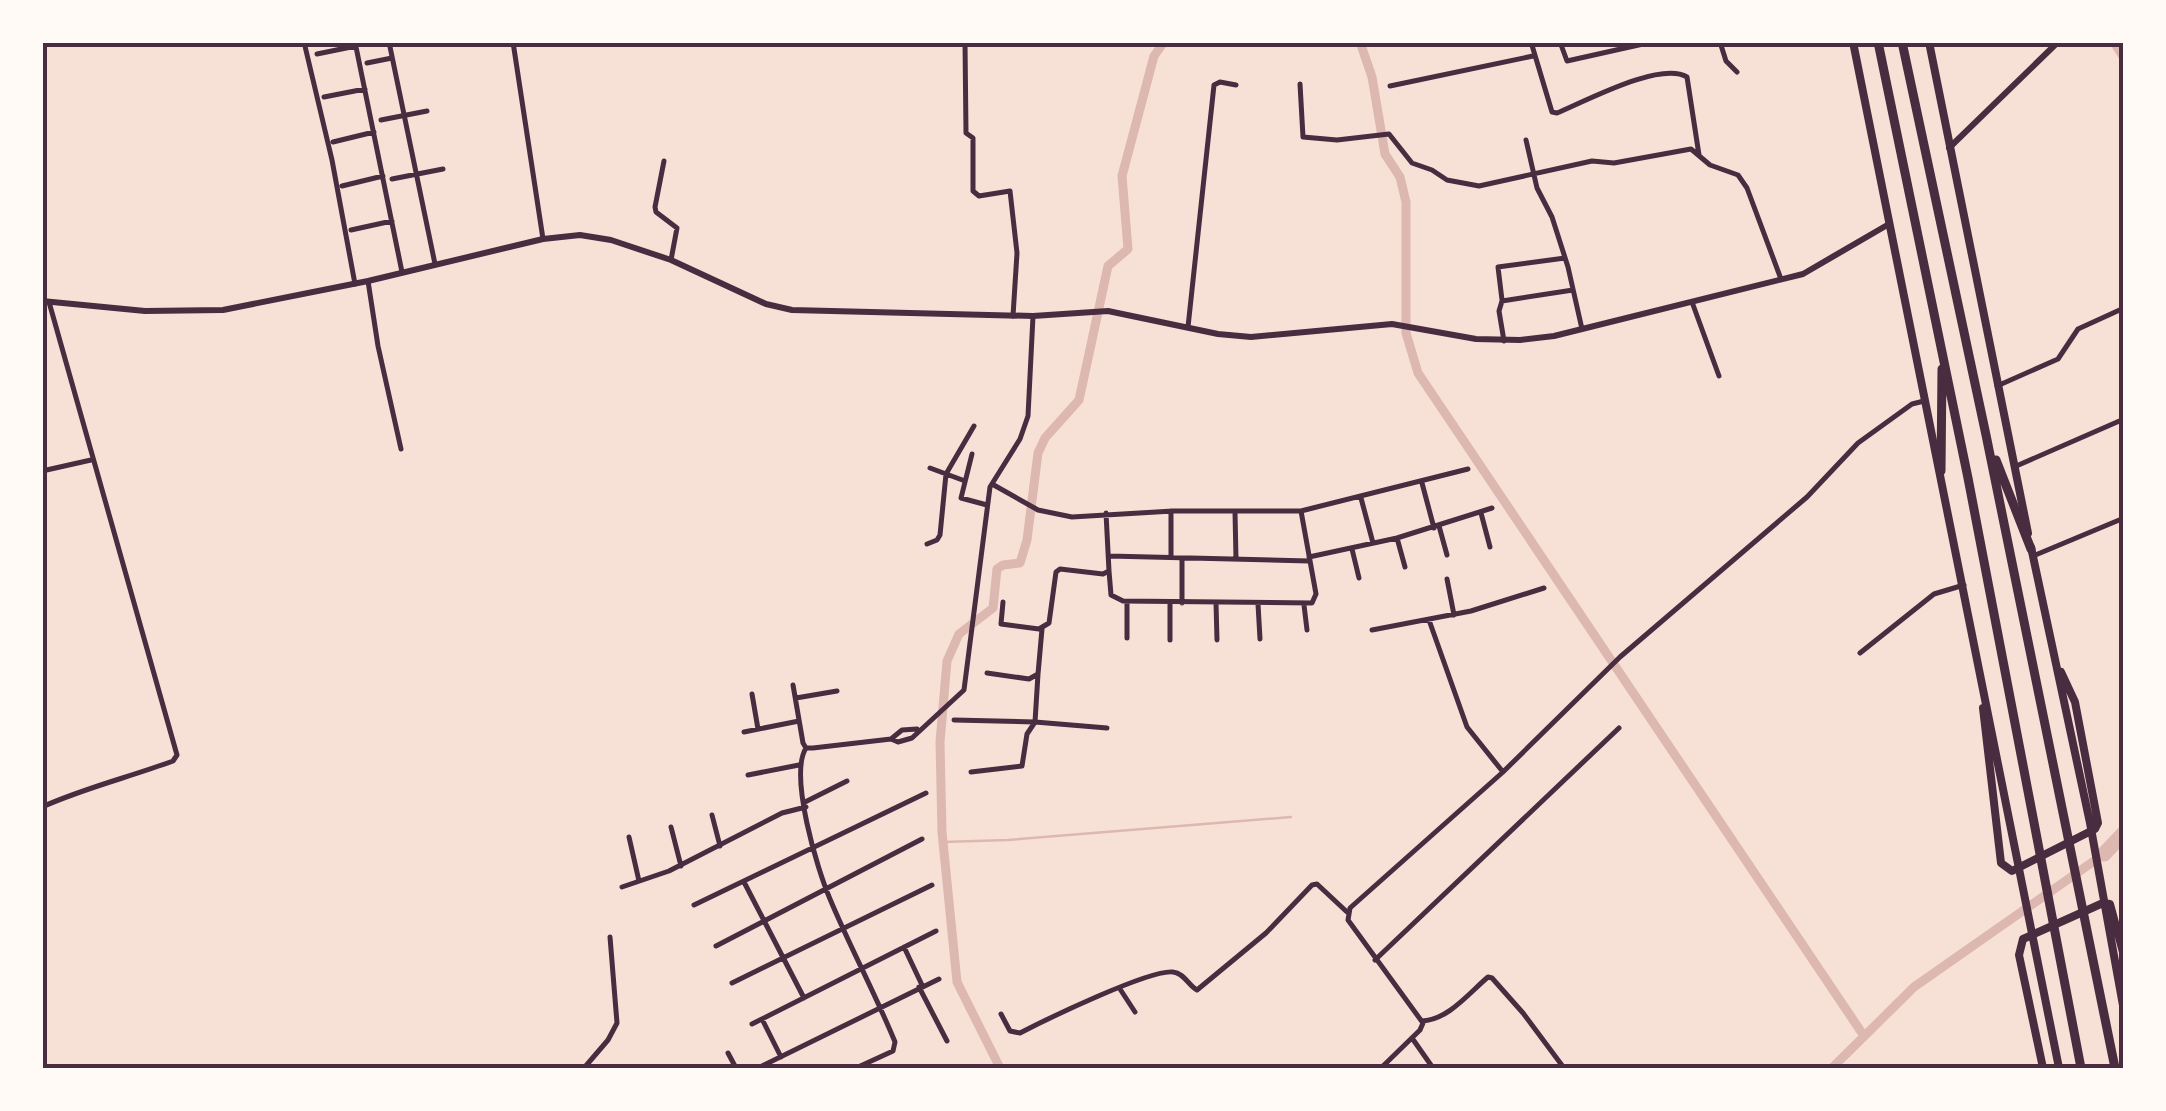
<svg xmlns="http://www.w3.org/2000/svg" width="2166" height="1111" font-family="'Work Sans',sans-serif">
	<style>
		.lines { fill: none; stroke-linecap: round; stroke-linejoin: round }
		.stream { stroke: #dcb8b0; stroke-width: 2.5 }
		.canal { stroke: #dcb8b0; stroke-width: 9 }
		.river { stroke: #dcb8b0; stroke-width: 15 }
		.minor { stroke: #4a2c40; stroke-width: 5 }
		.tertiary { stroke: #4a2c40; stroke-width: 6 }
		.secondary { stroke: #4a2c40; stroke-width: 8 }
		.trunk { stroke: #4a2c40; stroke-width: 9 }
		.neatline { fill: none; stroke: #4a2c40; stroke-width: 4 }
	</style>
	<rect width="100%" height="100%" fill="#f7e1d7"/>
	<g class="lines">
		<path class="stream" d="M943,842L1008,840L1291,817"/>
		<path class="canal" d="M1360,42L1372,77L1385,154L1400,177L1406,202V333L1418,373L1864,1036
			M2114,42L2124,58
			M1000,1068L957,982L942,832L940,742L947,661L959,634L993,608L997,569L1003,565L1020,563L1027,540L1038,453L1045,438L1079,400L1108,266L1128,249L1122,176L1154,56L1164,42
			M1832,1068L1914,987L2104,854"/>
		<path class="river" d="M2104,854L2124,833"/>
		<path class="minor" d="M304,42L332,160L355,284
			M355,42L402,272
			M389,42L435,264
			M513,42L543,239
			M965,42L966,133L973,138V191L979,196L1010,191L1017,253L1013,316
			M1531,42L1552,112L1557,113C1586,101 1660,61 1687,77L1699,155
			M1560,42L1567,61L1652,42
			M1720,42L1726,61L1737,72
			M317,54L356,46
			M367,63L392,58
			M1300,84L1303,137L1337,140L1389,134L1412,163L1432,170L1447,180L1479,186L1592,161L1614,163L1691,149L1710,165L1738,175L1747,188L1781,279
			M1390,86L1533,56
			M324,97L365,89
			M381,120L427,111
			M1526,140L1537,188L1552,217L1568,267L1582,329
			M333,142L374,132
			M664,161L655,207L656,212L677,228L671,260
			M392,179L443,169
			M342,186L383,176
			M351,230L392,221
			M368,281L378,346L401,449
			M1502,300L1498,267L1565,258
			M1692,302L1719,376
			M1188,327L1214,85L1220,82L1236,85
			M1504,341L1499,311L1502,301L1573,290
			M1997,386L2058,359L2078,329L2124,308
			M972,454L961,498L987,505
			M2014,467L2124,419
			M930,468L965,481
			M42,471L91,460
			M1422,483L1434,528
			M992,484L1038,510L1072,517L1173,511H1301L1468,469
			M1361,498L1373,543
			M1235,512L1236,559
			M1481,513L1490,547
			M1439,526L1447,555
			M1397,538L1405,567
			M927,544L937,540L940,535L946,474L974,426
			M1352,549L1359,578
			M1109,556L1309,561
			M2033,556L2124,518
			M1171,557V511
			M1309,557L1397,538L1492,508
			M1182,558V603
			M1109,571L1111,595L1123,601L1312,603L1316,594L1301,511
			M1447,579L1454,615
			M1003,602L1001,624L1039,629L1049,623L1056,572L1060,569L1103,574L1109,571L1106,513
			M1127,602V638
			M1170,603V640
			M1216,603L1217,640
			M1258,604L1260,639
			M1304,605L1307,630
			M1429,620L1467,727L1503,772
			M1372,630L1471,611L1544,588
			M1860,653L1934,594L1964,585
			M987,673L1029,679L1038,674L1042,629
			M793,685L803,743L806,748H813L891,739L898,742L912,738L964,690L990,487L1020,439L1028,416L1033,316
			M752,694L758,729
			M796,698L837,691
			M954,720L1035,722L1107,728
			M744,732L799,721
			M891,739L902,730L917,729
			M806,748C789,775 817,869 830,899C850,947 875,993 895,1042L893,1051L856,1068
			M971,772L1022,766L1027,734L1035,722L1038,674
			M748,775L799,765
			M805,802L847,781
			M42,807C84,788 130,777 173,761L177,755L49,302
			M712,815L720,846
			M671,827L681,866
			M629,837L639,881
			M744,882L804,998
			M622,887L669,871L782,813L806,807
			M694,905L926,793
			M716,946L922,839
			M904,947L922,985
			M1375,960L1619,728
			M732,983L932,885
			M919,987L947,1041
			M1120,989L1135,1012
			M1001,1014L1010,1031L1020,1033C1045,1020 1150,969 1173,972C1184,973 1189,986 1197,990L1266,933L1312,885L1317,884L1347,912
			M762,1019L781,1057
			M1422,1021C1448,1020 1469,993 1488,977L1492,978L1523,1013L1564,1068
			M752,1024L936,931
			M1412,1038L1433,1068
			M728,1053L736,1068
			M1857,1067V1068
			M584,1068L608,1040L617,1023L610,937
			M758,1068L939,979
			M1381,1068L1420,1030L1423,1023L1348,920L1350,908L1503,772L1620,657L1807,497L1858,443L1912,404L1924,401"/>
		<path class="tertiary" d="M1949,148L2058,42
			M42,301L145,311L223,310L368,281L543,239L580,235L611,240L671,260L766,304L792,310L1033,316L1108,311L1218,334L1251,337L1392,324L1476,339L1520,340L1554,336L1803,274L1889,224"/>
		<path class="secondary" d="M1853,42L2059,1068
			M1929,42L2028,533
			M2031,547L2090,823L2124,1011
			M1983,708L2001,863L2012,871L2095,829L2098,823L2075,702L2061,672
			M2043,1068L2019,955L2023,939L2103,903L2110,904L2124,956"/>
		<path class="trunk" d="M1878,42L1968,478L2081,1068
			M1902,42L1986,435L2115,1068
			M1996,460L2031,549
			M1941,471L1942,369"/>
	</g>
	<rect width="2166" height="1111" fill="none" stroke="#fffaf5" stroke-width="90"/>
	<rect x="45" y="45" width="2076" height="1021" class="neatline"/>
</svg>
